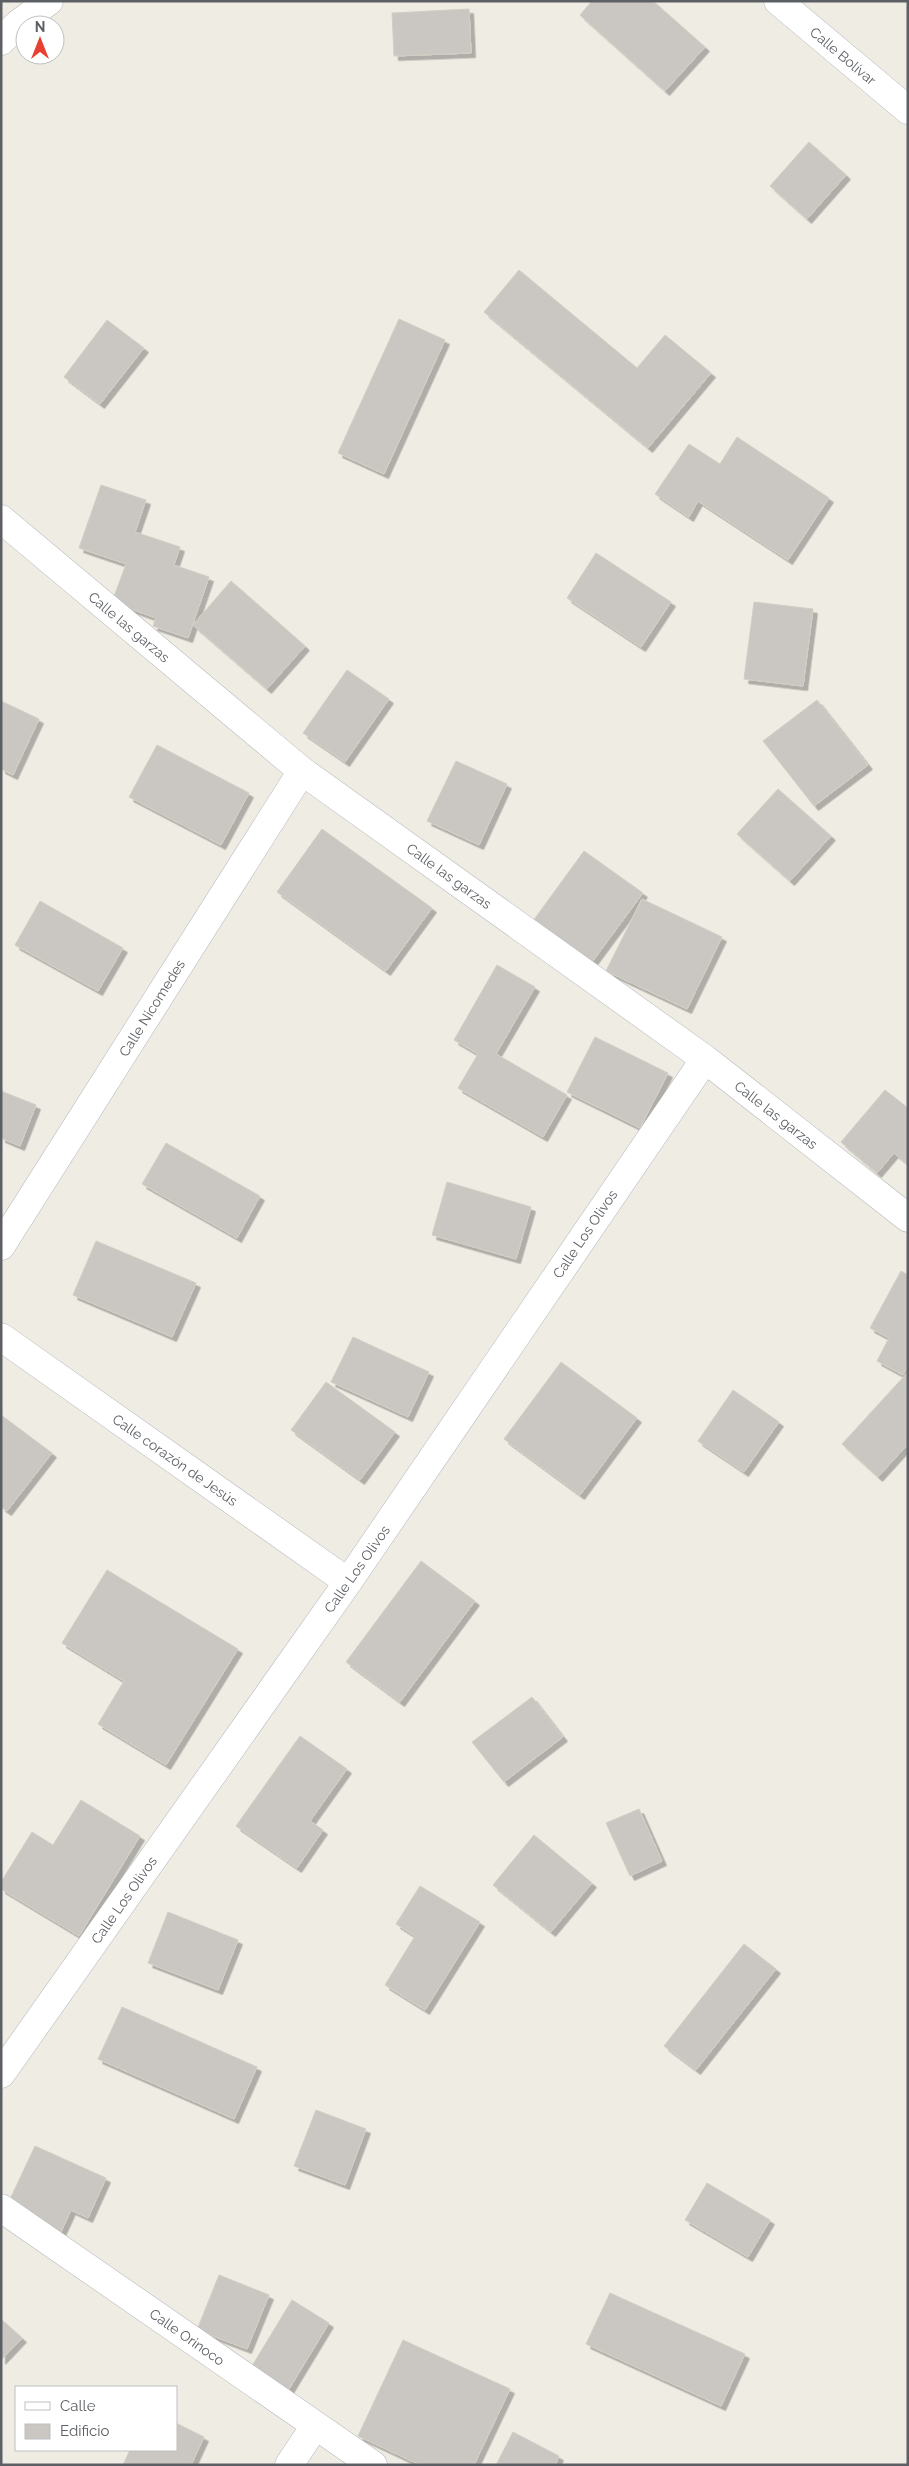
<svg xmlns="http://www.w3.org/2000/svg" width="909" height="2466" font-family="Raleway,sans-serif">
	<style>
		.building { fill: #cac7c2; stroke: #d3cec3; filter: url(#shadow) }
		.lines { fill: none; stroke-linecap: round; stroke-linejoin: round }
		.minor-casing { stroke: #b5b7bb; stroke-width: 29 }
		.minor { stroke: #fff; stroke-width: 28 }
		.labels { text-anchor: middle; dominant-baseline: central; stroke-width: 4; stroke-linejoin: round; paint-order: stroke }
		.street-label { font-size: 14px; fill: #5c6065; stroke: #fff }
	</style>
	<defs>
		<filter id="shadow"><feDropShadow dx="4.5" dy="4.5" stdDeviation="0" flood-color="#0004"/></filter>
	</defs>
	<rect width="100%" height="100%" fill="#efece4"/>
	<path class="building" d="M592,1H653L705,47L665,91L580,15Z
		M469,9L471,53L394,56L392,13Z
		M809,142L846,175L807,219L770,186Z
		M519,270L637,368L665,335L711,373L648,448L484,312Z
		M399,319L445,340L384,474L338,453Z
		M107,320L144,348L100,404L64,377Z
		M737,437L829,498L788,560L698,501L689,517L655,494L689,444L720,464Z
		M101,485L146,500L135,532L180,547L174,565L209,577L188,638L153,626L156,618L112,602L126,564L79,548Z
		M596,553L671,602L641,647L567,598Z
		M231,581L305,646L267,689L193,625Z
		M754,602L813,609L803,686L744,679Z
		M347,670L389,699L345,762L303,733Z
		M817,700L868,765L814,806L763,741Z
		M1,701L39,719L13,775L1,769Z
		M157,745L249,793L221,845L129,797Z
		M456,761L507,784L479,845L427,821Z
		M778,789L831,836L790,881L737,834Z
		M322,829L432,908L386,971L277,892Z
		M584,851L643,893L592,962L533,921Z
		M642,899L722,937L687,1009L606,971Z
		M40,901L123,948L98,991L15,945Z
		M497,965L535,987L496,1054L567,1095L543,1137L458,1088L478,1054L454,1040Z
		M595,1037L668,1073L640,1128L567,1092Z
		M885,1090L908,1108V1164L894,1153L877,1173L841,1142Z
		M1,1091L36,1105L20,1146L1,1138Z
		M166,1143L260,1196L237,1238L142,1184Z
		M447,1182L531,1207L516,1259L432,1235Z
		M96,1241L196,1283L172,1337L73,1295Z
		M901,1271L908,1275V1365L903,1375L877,1361L889,1338L870,1328Z
		M353,1337L429,1372L408,1417L331,1382Z
		M561,1362L637,1418L580,1495L504,1439Z
		M908,1372V1444L878,1477L842,1444Z
		M326,1382L395,1432L360,1480L291,1430Z
		M733,1390L779,1422L744,1472L698,1441Z
		M1,1415L52,1453L7,1511L1,1507Z
		M421,1561L475,1601L400,1702L346,1662Z
		M107,1570L238,1649L166,1765L98,1724L124,1681L62,1643Z
		M532,1697L563,1737L504,1782L472,1742Z
		M300,1736L347,1769L310,1821L323,1830L297,1868L236,1826Z
		M81,1800L140,1836L79,1936L1,1889V1882L32,1832L53,1845Z
		M639,1809L662,1861L630,1876L606,1823Z
		M534,1835L592,1883L551,1932L493,1885Z
		M420,1886L480,1922L425,2010L385,1985L415,1936L396,1924Z
		M168,1912L238,1940L218,1990L148,1963Z
		M744,1944L776,1969L696,2070L664,2046Z
		M122,2007L257,2067L234,2119L98,2059Z
		M316,2110L366,2129L345,2185L294,2166Z
		M35,2146L106,2178L88,2218L71,2210L60,2234L5,2210Z
		M707,2183L770,2220L748,2257L685,2220Z
		M219,2275L269,2295L247,2349L197,2330Z
		M610,2293L745,2354L721,2406L586,2344Z
		M292,2300L329,2323L286,2394L249,2371Z
		M1,2319L22,2338L1,2360Z
		M403,2340L510,2389L474,2465H420L358,2436Z
		M176,2423L204,2437L191,2465H123L130,2450H176Z
		M513,2432L559,2456L555,2465H496Z"/>
	<g class="lines">
		<defs>
			<path id="minor" d="M778,1L908,110
				M1,41L18,24L49,1
				M1,519L302,771L705,1059L908,1218
				M1,1246L302,771
				M1,1337L348,1582
				M1,2074L348,1582L705,1059
				M1,2208L373,2465
				M289,2465L315,2426"/>
		</defs>
		<use href="#minor" class="minor-casing"/>
		<use href="#minor" class="minor"/>
	</g>
	<g class="labels">
		<g class="street-label">
			<text transform="translate(843 56) rotate(40)">Calle Bolívar</text>
			<text transform="translate(129 627) rotate(40)">Calle las garzas</text>
			<text transform="translate(449 876) rotate(36)">Calle las garzas</text>
			<text transform="translate(152 1008) rotate(-58)">Calle Nicomedes</text>
			<text transform="translate(776 1115) rotate(38)">Calle las garzas</text>
			<text transform="translate(585 1234) rotate(-56)">Calle Los Olivos</text>
			<text transform="translate(175 1460) rotate(35)">Calle corazón de Jesús</text>
			<text transform="translate(357 1569) rotate(-55)">Calle Los Olivos</text>
			<text transform="translate(124 1900) rotate(-55)">Calle Los Olivos</text>
			<text transform="translate(187 2337) rotate(35)">Calle Orinoco</text>
		</g>
	</g>
	<rect width="909" height="2466" fill="none" stroke="#5c6065" stroke-width="5"/>
	<rect x="15" y="2386" width="162" height="65" fill="#ffffff" stroke="#bebfc1"/>
	<rect x="25" y="2402" width="25" height="8" fill="#ffffff" stroke="#bebfc1"/>
	<text x="60" y="2411" font-size="15" fill="#5c6065">Calle</text>
	<rect x="25" y="2424" width="25" height="15" fill="#cac7c2" stroke="#bebfc1"/>
	<text x="60" y="2436" font-size="15" fill="#5c6065">Edificio</text>
	<g transform="translate(40 40)"><circle r="24" fill="#ffffff" stroke="#bebfc1"/>
	<path d="M0-4L9 19L0 12L-9 19Z" fill="#e84031"/>
	<text y="-8" font-size="14" font-weight="bold" text-anchor="middle" fill="#5c6065">N</text>
	</g>
</svg>
